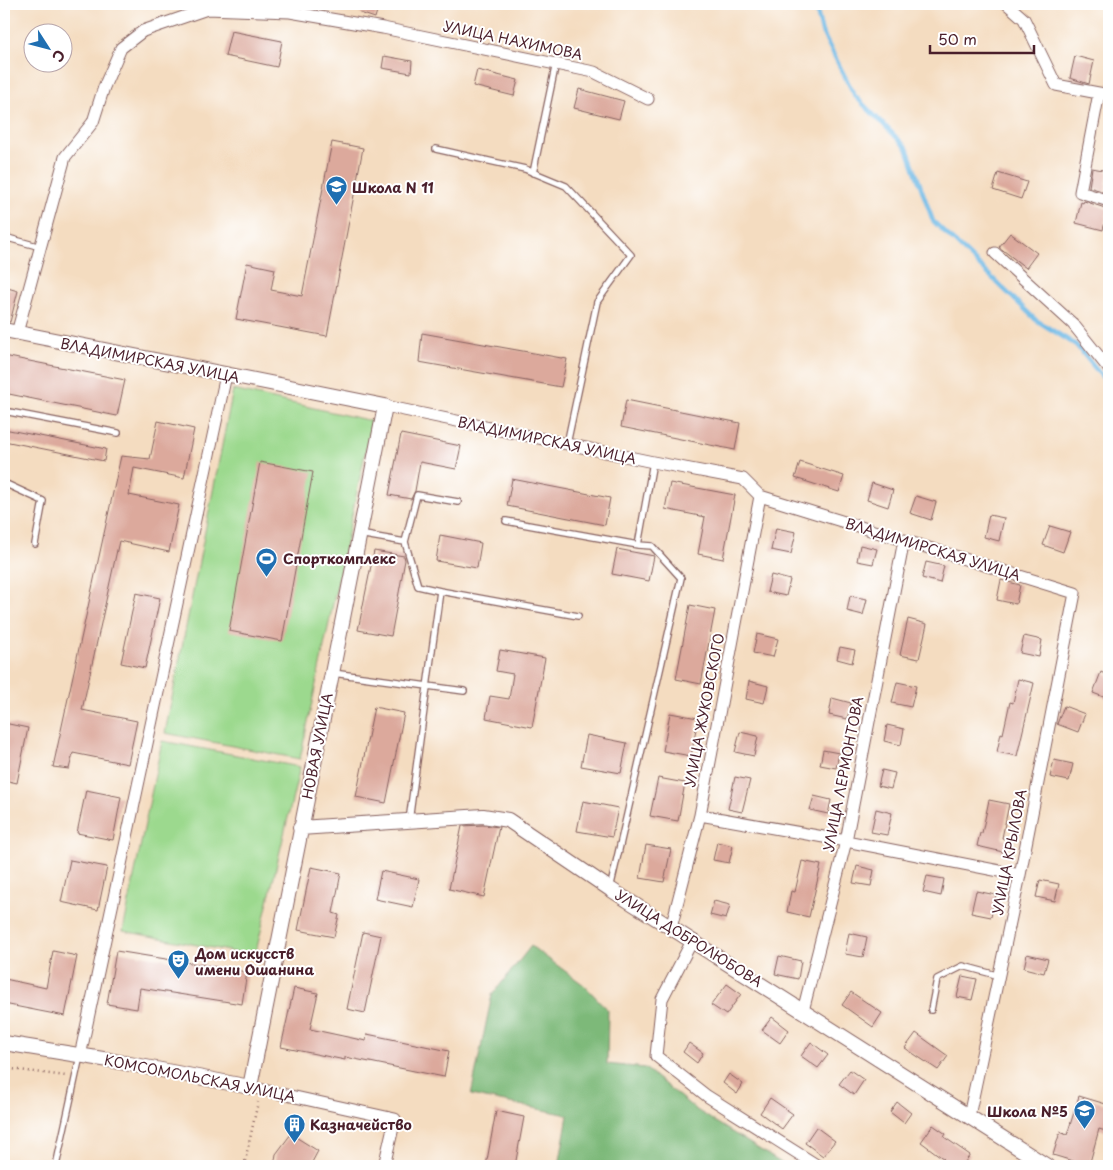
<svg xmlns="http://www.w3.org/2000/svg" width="1113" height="1170" font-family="'Playpen Sans',sans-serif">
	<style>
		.green { fill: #9cd98e; stroke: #737c5c }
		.forest { fill: #7db979; stroke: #646c52 }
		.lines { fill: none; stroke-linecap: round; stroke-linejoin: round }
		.stream { stroke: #6bb7e4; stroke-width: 4.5 }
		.building { fill: #dca99c }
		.service-casing { stroke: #86615f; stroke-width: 8 }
		.minor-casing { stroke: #86615f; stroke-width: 13 }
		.tertiary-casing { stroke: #86615f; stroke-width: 16 }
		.path { stroke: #86615f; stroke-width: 2.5; stroke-dasharray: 1 4; stroke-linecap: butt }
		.service { stroke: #fff; stroke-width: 5.5 }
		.minor { stroke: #fff; stroke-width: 11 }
		.tertiary { stroke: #fff; stroke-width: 14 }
		.labels { text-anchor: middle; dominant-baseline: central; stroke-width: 4; stroke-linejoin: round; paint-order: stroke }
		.street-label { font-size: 14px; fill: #4a1f2b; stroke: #fff }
		.poi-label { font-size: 14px; font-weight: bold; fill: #4a1f2b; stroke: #fff; text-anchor: start }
	</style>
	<rect width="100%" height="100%" fill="#fff"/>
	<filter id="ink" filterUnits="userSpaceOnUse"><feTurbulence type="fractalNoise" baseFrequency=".02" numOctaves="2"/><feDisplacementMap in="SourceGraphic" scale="10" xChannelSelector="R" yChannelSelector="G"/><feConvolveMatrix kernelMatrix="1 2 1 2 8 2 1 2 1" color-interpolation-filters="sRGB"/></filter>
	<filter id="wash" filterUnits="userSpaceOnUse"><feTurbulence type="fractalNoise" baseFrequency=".0096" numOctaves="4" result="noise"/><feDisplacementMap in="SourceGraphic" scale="20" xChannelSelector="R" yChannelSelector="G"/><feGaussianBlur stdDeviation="1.12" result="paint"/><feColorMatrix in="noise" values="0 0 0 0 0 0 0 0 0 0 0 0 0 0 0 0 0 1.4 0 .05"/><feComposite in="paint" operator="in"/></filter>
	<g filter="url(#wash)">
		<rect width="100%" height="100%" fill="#f4dcc0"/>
		<path class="green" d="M233,390L372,421L300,759L165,733Z
			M162,741L300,767L255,956L123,931Z"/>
		<path class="forest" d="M531,946L584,985L608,1010L607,1064L645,1068L695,1109L786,1166H559L568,1115L471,1095L492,995Z"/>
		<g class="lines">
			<path class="stream" d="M815,4L822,32L855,96L907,148L933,221L1036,320L1076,345L1109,385"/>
		</g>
		<g id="blocks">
			<path class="building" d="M363,4H379L375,18L360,13Z
				M231,31L282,41L277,67L225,56Z
				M384,56L412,61L411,73L382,68Z
				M1075,56L1094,61L1089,84L1070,78Z
				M477,70L518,80L514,96L473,86Z
				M579,89L624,101L619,119L574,108Z
				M332,142L363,148L327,336L236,319L247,263L275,269L271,290L302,296Z
				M1092,168L1108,171L1105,192L1089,187Z
				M998,173L1027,182L1021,199L993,190Z
				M1084,201L1108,209L1103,230L1076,223L1081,202L1083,203Z
				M1010,233L1037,253L1026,268L999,247Z
				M4,287L18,291L10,322L4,321Z
				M422,333L567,359L561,387L419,362Z
				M4,356L125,380L117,416L4,393Z
				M626,400L740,423L735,450L621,427Z
				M158,421L194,429L184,478L134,468L129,495L179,505L169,552L119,541L82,710L137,721L128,764L73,753L69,769L53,767L121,456L150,459Z
				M4,429L106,449L104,461L4,441Z
				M401,434L461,446L456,469L420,462L415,491L411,499L389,495Z
				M260,462L313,472L282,641L229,631Z
				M800,462L844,476L839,492L795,478Z
				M512,479L610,498L605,525L507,506Z
				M670,483L735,495L723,559L698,554L705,517L665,509Z
				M872,483L893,490L888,507L867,500Z
				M916,496L936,502L931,520L910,513Z
				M989,515L1004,518L999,541L984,537Z
				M1050,526L1070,532L1063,552L1043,545Z
				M776,528L796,532L791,554L771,550Z
				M440,535L481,543L477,568L436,561Z
				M860,545L877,549L873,564L857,561Z
				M617,549L654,556L649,581L612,574Z
				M374,551L404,556L405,560L391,636L358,630Z
				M926,562L944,566L940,583L922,578Z
				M771,575L790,580L786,596L767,592Z
				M1001,580L1020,585L1016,604L997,600Z
				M136,593L160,598L145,668L121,663Z
				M850,596L867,599L863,615L847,611Z
				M690,605L715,610L701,684L676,679Z
				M908,619L927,624L919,659L900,655Z
				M757,634L778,639L773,657L753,653Z
				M1024,636L1042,640L1039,657L1020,653Z
				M840,647L855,650L852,663L837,659Z
				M500,650L545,658L532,727L486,718L490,696L509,699L513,674L496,671Z
				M1101,672L1109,676V699L1093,693Z
				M1018,679L1034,683L1017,756L997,752L1001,733L1003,734L1010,702L1013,703Z
				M749,681L768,686L764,703L746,699Z
				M897,682L916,686L911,707L892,703Z
				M832,698L851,703L847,719L829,715Z
				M1064,706L1085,714L1078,732L1057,724Z
				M374,707L404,713L386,803L356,797Z
				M670,713L698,718L691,756L663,751Z
				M4,723L28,728L17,783L4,780Z
				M887,725L904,729L901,745L884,741Z
				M740,732L758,736L754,756L735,752Z
				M587,735L627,743L621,773L581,766Z
				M823,750L839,753L836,768L820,765Z
				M1054,760L1073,764L1069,781L1050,777Z
				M882,770L895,773L891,789L878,786Z
				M735,777L750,780L742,812L728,809Z
				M658,778L685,783L678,821L650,816Z
				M86,790L121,797L113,840L77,833Z
				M814,796L831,800L828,814L810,810Z
				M989,800L1009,804L1002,838L1006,839L1003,852L977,846L980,833H982Z
				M583,801L618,808L612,837L577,831Z
				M876,809L892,813L887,835L871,832Z
				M483,825L499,827L484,897L449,889L462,826Z
				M717,842L733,846L729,863L713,860Z
				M646,845L671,849L664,882L640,878Z
				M70,860L107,867L98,910L61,902Z
				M802,861L821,865L809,917L787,912L791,891L795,892Z
				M857,866L874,870L871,886L853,883Z
				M311,867L341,873L333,913L339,915L334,937L298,930Z
				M381,871L419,879L413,907L375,899Z
				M927,876L944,879L941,896L923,892Z
				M1040,880L1059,884L1055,901L1036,897Z
				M976,891L996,895L991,917L971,913Z
				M714,901L730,905L726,919L710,915Z
				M363,932L381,936L365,1013L347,1009Z
				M849,933L867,937L863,957L845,954Z
				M53,951L77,956L65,1016L4,1004L5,979L46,988Z
				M116,951L247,972L242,1004L140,988L137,1009L107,1004Z
				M1027,954L1048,959L1044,973L1024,968Z
				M779,956L801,961L798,979L775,974Z
				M962,976L977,979L972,1000L957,997Z
				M727,984L741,994L726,1015L711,1005Z
				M294,988L318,993L310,1029L366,1041L367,1034L449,1051L444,1077L345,1057V1060L281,1047Z
				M851,992L882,1013L873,1027L842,1005Z
				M772,1017L789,1030L780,1043L762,1030Z
				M916,1033L948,1056L938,1070L905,1048Z
				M811,1042L828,1055L818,1068L801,1056Z
				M689,1043L703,1053L697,1063L683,1052Z
				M850,1070L864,1080L854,1095L839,1084Z
				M729,1074L743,1084L737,1094L723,1083Z
				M1079,1096L1109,1105V1132L1099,1129L1089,1166L1053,1155L1060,1132L1067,1135Z
				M770,1098L793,1114L782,1129L760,1113Z
				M897,1102L911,1113L904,1123L890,1112Z
				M496,1111L524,1117L515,1166H486Z
				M933,1125L946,1134L944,1137L970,1155L962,1166H938L944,1159L921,1142Z
				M816,1127L835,1141L823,1156L805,1143Z
				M291,1134L318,1151L310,1166H274L276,1154Z"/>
		</g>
	</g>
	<g filter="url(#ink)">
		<use href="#blocks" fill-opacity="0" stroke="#86615f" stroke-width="1"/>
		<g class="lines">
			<defs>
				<path id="service" d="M436,149L525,169L566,186L631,255L597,302L567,444
					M533,173L556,63
					M4,237L41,247
					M4,411L118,433
					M4,483L43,501L35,544
					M506,521L638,545L652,546L681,578L610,889
					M359,534L405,542L417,495L458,502
					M405,542L418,586L440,591
					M638,545L653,462
					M333,673L464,691
					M409,821L440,591L578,616
					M931,1010L937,979L963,966L1000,976
					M56,1166L80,1056"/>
				<path id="minor" d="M1007,4L1024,19L1056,85L1109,95
					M1099,93L1080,192L1109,201
					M995,253L1073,324L1109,369
					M17,333L65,157L93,122L104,87L121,48L143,31L207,9L290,12L383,28L594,72L648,99
					M385,406L653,462L743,479L760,496L1075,593L1020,875L969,1116
					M700,815L846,841L1020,875
					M671,928L700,815L760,496
					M692,941L662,999L656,1056L707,1096L818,1166
					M803,1011L846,841L904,540
					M80,1056L226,375
					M250,1087L395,1119L384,1166"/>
				<path id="tertiary" d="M4,330L385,406L250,1087L109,1060L4,1043
					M300,828L483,816L508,820L610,889L1047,1166"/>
			</defs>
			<use href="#service" class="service-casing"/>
			<use href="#minor" class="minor-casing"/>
			<use href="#tertiary" class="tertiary-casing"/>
			<path class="path" d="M4,1068L66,1076
				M244,1166L258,1102"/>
			<use href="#service" class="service"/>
			<use href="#minor" class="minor"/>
			<use href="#tertiary" class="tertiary"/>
		</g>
	</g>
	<defs>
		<symbol id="school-pin" viewBox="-11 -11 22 30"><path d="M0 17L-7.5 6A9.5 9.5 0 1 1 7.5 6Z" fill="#1f6fb2" stroke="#fff"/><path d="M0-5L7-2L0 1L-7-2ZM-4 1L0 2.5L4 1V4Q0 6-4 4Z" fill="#fff"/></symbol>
		<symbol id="stadium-pin" viewBox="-11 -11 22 30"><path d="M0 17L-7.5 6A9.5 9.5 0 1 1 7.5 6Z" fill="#1f6fb2" stroke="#fff"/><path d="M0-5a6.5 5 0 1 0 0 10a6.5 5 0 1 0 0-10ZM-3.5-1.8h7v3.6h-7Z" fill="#fff"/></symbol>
		<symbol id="theatre-pin" viewBox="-11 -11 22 30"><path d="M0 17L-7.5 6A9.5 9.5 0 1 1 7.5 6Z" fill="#1f6fb2" stroke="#fff"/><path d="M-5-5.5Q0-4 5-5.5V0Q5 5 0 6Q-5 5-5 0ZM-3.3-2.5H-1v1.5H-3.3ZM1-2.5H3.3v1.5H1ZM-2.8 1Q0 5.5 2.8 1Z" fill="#fff"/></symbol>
		<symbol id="building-pin" viewBox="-11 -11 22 30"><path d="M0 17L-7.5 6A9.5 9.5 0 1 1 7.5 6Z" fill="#1f6fb2" stroke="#fff"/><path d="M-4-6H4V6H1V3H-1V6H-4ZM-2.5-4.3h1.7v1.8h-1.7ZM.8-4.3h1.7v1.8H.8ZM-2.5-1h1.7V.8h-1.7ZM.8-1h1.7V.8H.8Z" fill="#fff"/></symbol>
	</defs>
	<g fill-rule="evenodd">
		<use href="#school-pin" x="324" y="174" width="25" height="34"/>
		<use href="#stadium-pin" x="254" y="546" width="25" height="34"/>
		<use href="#theatre-pin" x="166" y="948" width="25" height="34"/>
		<use href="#school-pin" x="1072" y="1098" width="25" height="34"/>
		<use href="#building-pin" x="282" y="1112" width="25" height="34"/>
	</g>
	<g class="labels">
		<g class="street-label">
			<text transform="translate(513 40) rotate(12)">УЛИЦА НАХИМОВА</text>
			<text transform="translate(150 360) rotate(11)">ВЛАДИМИРСКАЯ УЛИЦА</text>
			<text transform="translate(547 440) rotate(12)">ВЛАДИМИРСКАЯ УЛИЦА</text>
			<text transform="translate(933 549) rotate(17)">ВЛАДИМИРСКАЯ УЛИЦА</text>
			<text transform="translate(704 710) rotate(-79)">УЛИЦА ЖУКОВСКОГО</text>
			<text transform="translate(317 746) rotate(-79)">НОВАЯ УЛИЦА</text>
			<text transform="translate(843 774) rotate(-79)">УЛИЦА ЛЕРМОНТОВА</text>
			<text transform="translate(1009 852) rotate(-79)">УЛИЦА КРЫЛОВА</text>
			<text transform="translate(689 938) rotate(32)">УЛИЦА ДОБРОЛЮБОВА</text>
			<text transform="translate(200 1078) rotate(11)">КОМСОМОЛЬСКАЯ УЛИЦА</text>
		</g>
		<g class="poi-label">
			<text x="352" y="187">Школа N 11</text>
			<text x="283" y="558">Спорткомплекс</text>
			<text x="195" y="953">Дом искусств<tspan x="195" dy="16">имени Ошанина</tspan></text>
			<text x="1068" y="1111" text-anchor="end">Школа №5</text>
			<text x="310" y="1124">Казначейство</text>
		</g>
	</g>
	<rect width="1113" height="1170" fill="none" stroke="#fff" stroke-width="20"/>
	<g transform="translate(48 48) rotate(126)"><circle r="24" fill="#ffffff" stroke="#b7a5aa"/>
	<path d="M0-4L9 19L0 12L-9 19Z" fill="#1f6fb2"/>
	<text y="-8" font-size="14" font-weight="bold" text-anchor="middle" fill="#4a1f2b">С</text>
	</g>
	<path d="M930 45v8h104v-8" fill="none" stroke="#4a1f2b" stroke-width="2.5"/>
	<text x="938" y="45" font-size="15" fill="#4a1f2b" stroke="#ffffff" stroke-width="4" paint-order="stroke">50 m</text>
</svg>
